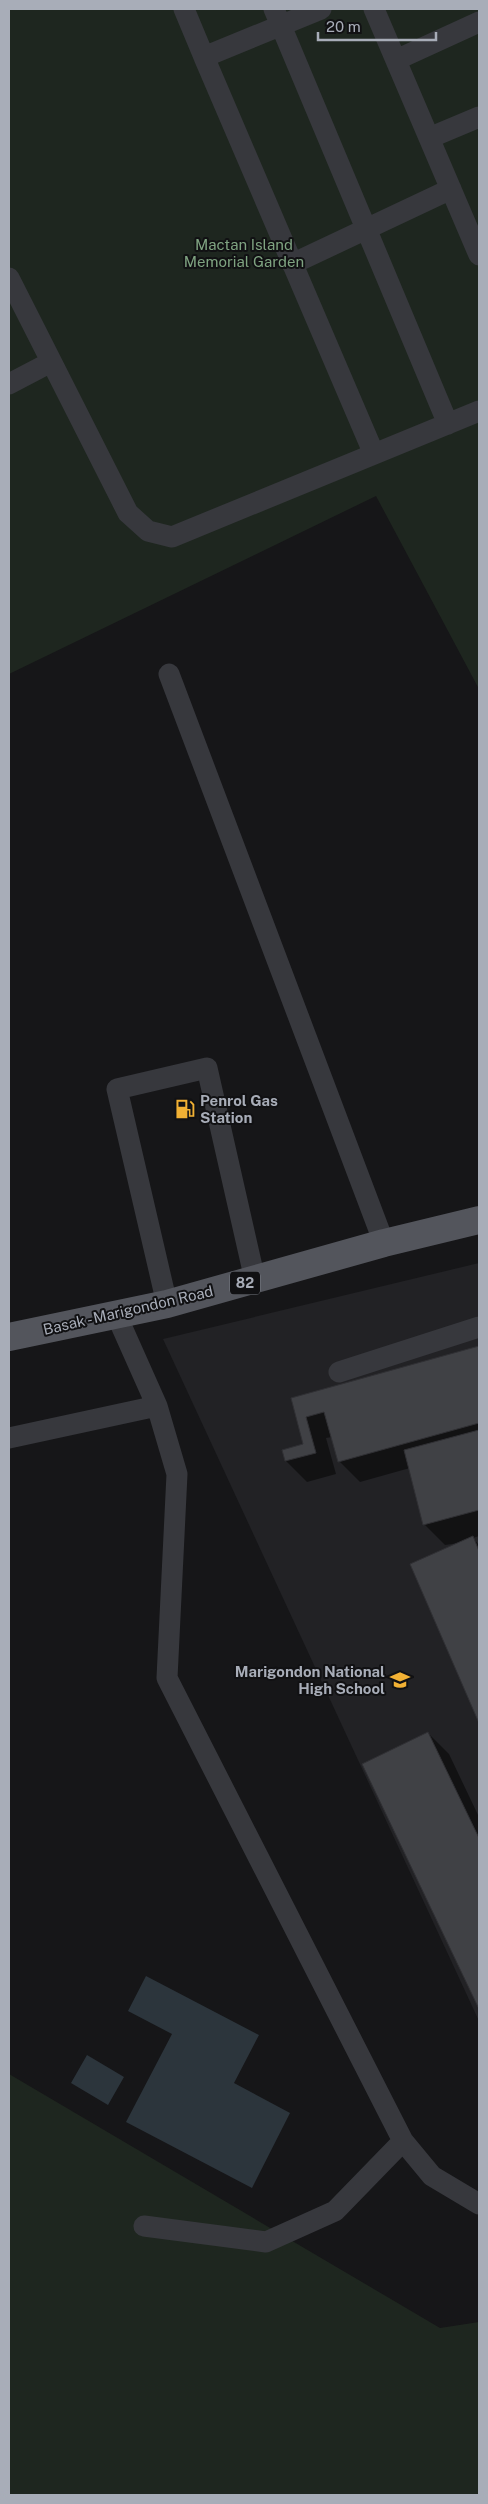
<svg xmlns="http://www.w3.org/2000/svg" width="488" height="2504" font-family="'Public Sans',sans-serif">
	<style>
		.built { fill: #222225 }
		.green { fill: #1e261f }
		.water { fill: #2c353c }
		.shadow { fill: #0007 }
		.building { fill: #404145; stroke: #303034 }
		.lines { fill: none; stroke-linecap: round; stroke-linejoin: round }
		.service { stroke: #37383d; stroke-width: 21 }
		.primary { stroke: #53555c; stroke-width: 28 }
		.labels { text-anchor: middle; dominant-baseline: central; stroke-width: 4; stroke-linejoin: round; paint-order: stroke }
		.shield { fill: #111113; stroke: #7b7e86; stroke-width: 1 }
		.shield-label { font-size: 14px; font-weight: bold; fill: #a8adb8 }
		.park-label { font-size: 15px; fill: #7fa381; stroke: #111113 }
		.poi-label { font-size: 15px; font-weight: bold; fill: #a8adb8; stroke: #111113; text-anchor: start }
		.street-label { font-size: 15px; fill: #a8adb8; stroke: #111113 }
	</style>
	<rect width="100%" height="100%" fill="#161618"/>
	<path class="built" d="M479,1263V2021L163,1339Z"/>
	<path class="green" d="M9,9H479V689L376,496L9,674Z
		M9,2074L440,2328L479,2322V2495H9Z"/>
	<path class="water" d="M146,1976L259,2035L234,2083L290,2113L252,2188L126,2122L172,2034L128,2011Z
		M87,2055L124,2077L108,2105L71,2083Z"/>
	<path class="shadow" d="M479,1348V1536L473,1538L479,1545V1720L411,1564L459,1543L445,1545L424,1524L410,1468L360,1482L339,1461L332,1437L326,1438L336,1474L307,1482L286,1461L305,1445L292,1399Z
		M428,1733L449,1754L479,1817V2006L363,1765Z"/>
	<path class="building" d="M479,1346V1423L338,1462L324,1412L306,1417L316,1453L285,1461L282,1450L303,1444L291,1398Z
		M479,1430V1510L423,1525L404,1450Z
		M473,1536L479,1551V1723L410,1564Z
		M428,1732L479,1838V2009L362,1764Z"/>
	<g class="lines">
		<path class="service" d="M184,9L204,57
			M274,9L448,424
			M321,9L204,57L374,454
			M374,9L479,255
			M396,60L479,22
			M429,138L479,117
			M292,264L451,189
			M9,278L128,513L148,531L172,537L479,411
			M9,384L51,362
			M169,674L384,1243
			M167,1304L117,1089L207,1068L255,1280
			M116,1314L157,1406L177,1474L167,1678L403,2141L335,2211L266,2242L144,2226
			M339,1372L479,1327
			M9,1438L157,1406
			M403,2141L432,2176L479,2204"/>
		<path class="primary" d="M9,1337L167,1304L384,1243L479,1220"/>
	</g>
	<defs>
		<symbol id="fuel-bare" viewBox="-9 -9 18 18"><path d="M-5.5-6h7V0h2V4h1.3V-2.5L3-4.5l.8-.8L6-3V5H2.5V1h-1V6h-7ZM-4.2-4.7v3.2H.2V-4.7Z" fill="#f2b134" stroke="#111113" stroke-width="2.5" paint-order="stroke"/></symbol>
		<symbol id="school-bare" viewBox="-9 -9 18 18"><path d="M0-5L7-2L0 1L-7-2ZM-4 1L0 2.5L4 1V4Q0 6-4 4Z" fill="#f2b134" stroke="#111113" stroke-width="2.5" paint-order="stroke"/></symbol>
	</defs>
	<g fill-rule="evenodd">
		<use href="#fuel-bare" x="171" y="1095" width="28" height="28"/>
		<use href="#school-bare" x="386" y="1666" width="28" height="28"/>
	</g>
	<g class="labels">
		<rect class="shield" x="230" y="1271.5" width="30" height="23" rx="4"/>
		<g class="shield-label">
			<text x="245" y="1283">82</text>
		</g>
		<g class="park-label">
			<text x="244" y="244">Mactan Island<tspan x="244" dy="17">Memorial Garden</tspan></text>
		</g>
		<g class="poi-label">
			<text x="200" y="1100">Penrol Gas<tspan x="200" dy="17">Station</tspan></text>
			<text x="385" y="1671" text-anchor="end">Marigondon National<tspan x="385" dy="17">High School</tspan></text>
		</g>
		<g class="street-label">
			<text transform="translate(128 1310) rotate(-13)">Basak - Marigondon Road</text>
		</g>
	</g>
	<rect width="488" height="2504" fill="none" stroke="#a8adb8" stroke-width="20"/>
	<path d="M318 32v8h118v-8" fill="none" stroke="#a8adb8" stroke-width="2.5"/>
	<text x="326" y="32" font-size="15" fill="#a8adb8" stroke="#111113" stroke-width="4" paint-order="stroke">20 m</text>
</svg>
